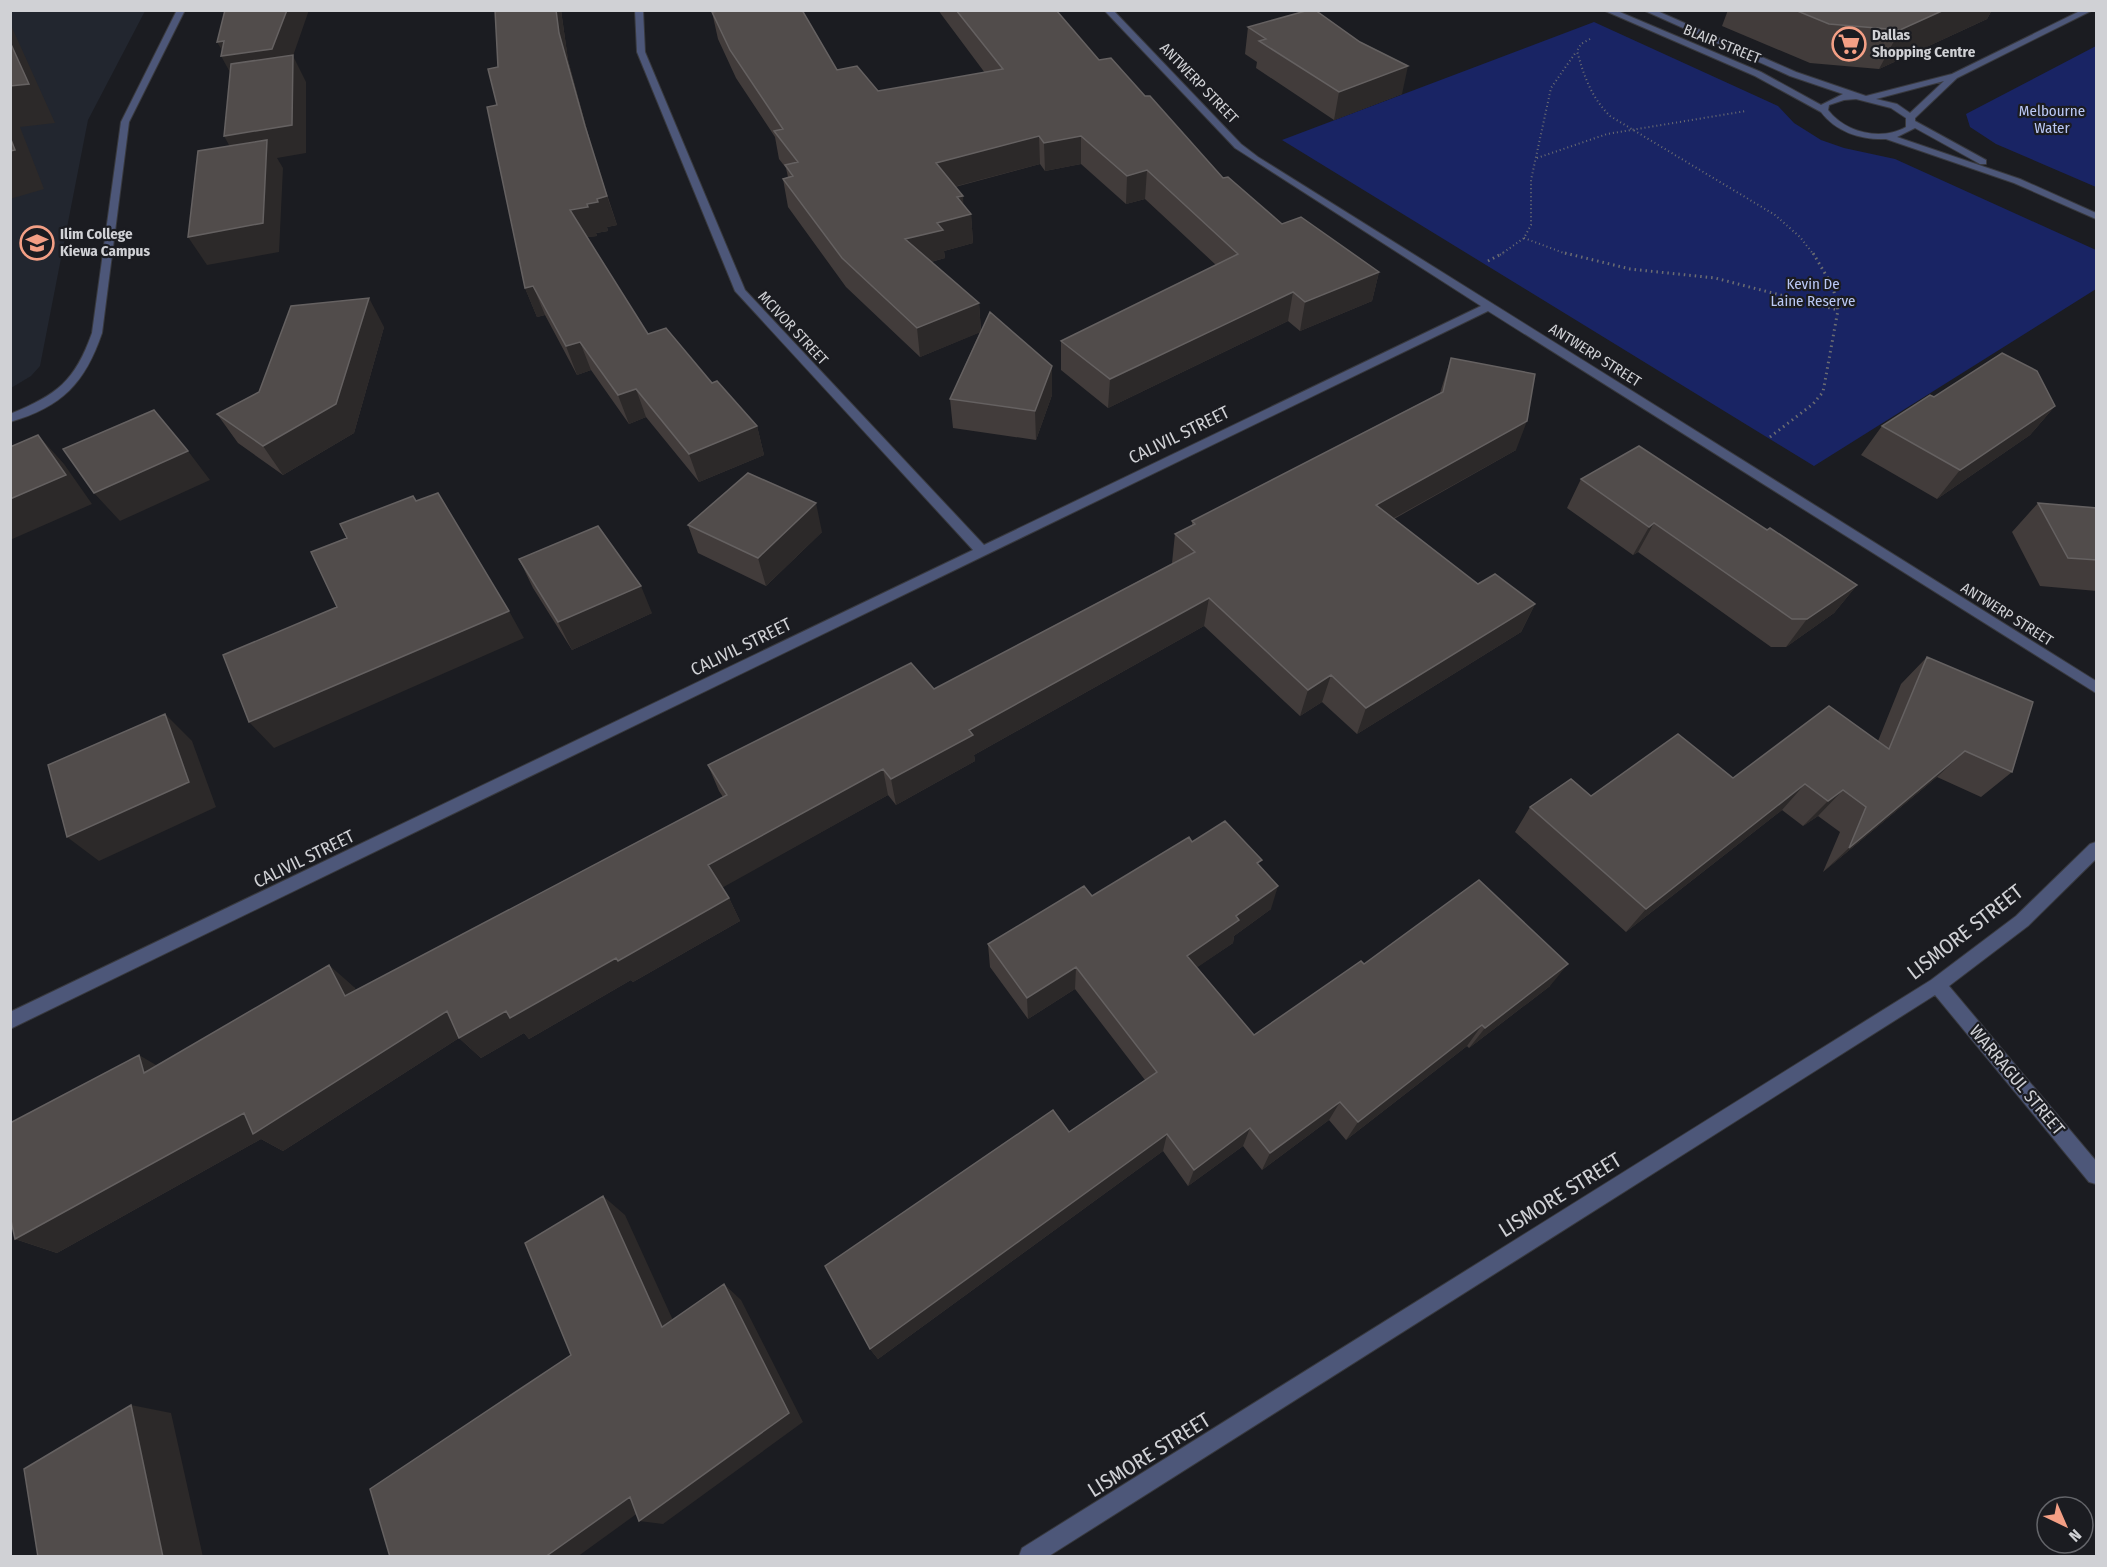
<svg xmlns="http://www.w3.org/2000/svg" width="2107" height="1567" font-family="'Fira Sans Condensed',sans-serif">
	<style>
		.built { fill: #22262f }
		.green { fill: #192464 }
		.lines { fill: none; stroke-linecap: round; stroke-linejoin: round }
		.minor-casing { stroke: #38393e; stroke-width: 2 }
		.path-far1 { stroke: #6c6d72; stroke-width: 2; stroke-dasharray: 1 3; stroke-linecap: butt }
		.path { stroke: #6c6d72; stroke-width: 3; stroke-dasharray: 1.5 4; stroke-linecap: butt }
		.minor { fill: #4d5779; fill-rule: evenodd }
		.wall { fill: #423c3b }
		.shaded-wall { fill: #2c2929 }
		.building { fill: #514c4b; stroke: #656161; stroke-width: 1.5 }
		.labels { text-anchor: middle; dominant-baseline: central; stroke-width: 4.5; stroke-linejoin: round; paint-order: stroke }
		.far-poi-label { font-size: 15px; font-weight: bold; fill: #d0d1d5; stroke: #1b1c21; text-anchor: start }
		.far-street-label { font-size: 15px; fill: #d0d1d5; stroke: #1b1c21 }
		.far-park-label { font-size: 15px; fill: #bac8f4; stroke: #1b1c21 }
		.street-label { font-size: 18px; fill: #d0d1d5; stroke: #1b1c21 }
		.near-street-label { font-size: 21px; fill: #d0d1d5; stroke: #1b1c21 }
	</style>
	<rect width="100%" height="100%" fill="#1b1c21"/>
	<path class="built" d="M10,11H145L88,120L40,366L31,376L11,388Z"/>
	<path class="green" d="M1594,22L1778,106L1794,123L1821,140L1844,148L1895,159L2096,250V289L1814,466L1282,140Z
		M2096,46V187L1996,144L1970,127L1966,114Z"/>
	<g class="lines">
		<defs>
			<path id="minor" d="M177,10H185L129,122L102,333C85,383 62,407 10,422V414C57,395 75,381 92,333L121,122Z
				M635,10H643L645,52L745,290L984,545L1481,306L1235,148L1104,10H1113L1241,144L1258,157L2096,681V693L1488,311L10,1029V1012L973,550L735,291L637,52Z
				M1603,10H1615L1761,72L1821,105L1843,94L1790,76L1643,10H1655L1796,72L1866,96L1952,74L2082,10H2093L1957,78L1915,118V121L1986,160V164H1980L1915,128L1897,137L2020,179L2096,213V219L2014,183L1886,139C1861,140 1836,132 1821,112L1755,76ZM1944,81L1910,113L1897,104L1876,99ZM1856,99L1891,108L1906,118V127C1881,141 1846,133 1828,110L1829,105L1844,100Z
				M2096,842V859L2028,926L1949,986L2096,1161V1184L2089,1182L1935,995L1049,1556H1019L1022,1548L1931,980L2016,916L2090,844Z"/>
		</defs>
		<use href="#minor" class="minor-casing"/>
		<path class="path-far1" d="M1590,39L1581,44L1577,51C1584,76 1591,97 1610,116L1775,215L1800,237L1814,255
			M1537,158L1607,134L1746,111
			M1524,238L1569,255
			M1500,255L1524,238L1531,225V180L1551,88L1576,52"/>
		<path class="path" d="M1565,253L1630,269L1715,278L1838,310
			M1488,261L1503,253
			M1770,437L1813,404L1823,392L1838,310L1833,287L1813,253"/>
		<use href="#minor" class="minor"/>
	</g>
	<path class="wall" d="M495,10H561L568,60L593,152L617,225L607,227L608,231L596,233L597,236L587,237L648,334L712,383L757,426L764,455L699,482L646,417L629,424L591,370L577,375L545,315L537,317L525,288L497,105L498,67Z
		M715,10H802L837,70L878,91L985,73L938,10H1056L1099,60L1145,96L1223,178L1282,224L1379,272L1372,301L1300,331L1288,321L1108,408L1061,370V341L1216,265L1145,199L1126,204L1081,164L1045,171L1040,164L955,187L963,204L971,214L973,243L944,251L945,258L931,262L979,303L981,331L1052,366V395L1036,440L953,428L950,399L980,332L920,357L846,287L788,207L783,179L788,177L786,168L779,159L775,137L736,78L718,39L712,12H716Z
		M1728,10H1992L1987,19L1879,69L1810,63L1722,26Z
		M1248,27L1402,94L1334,120L1256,68L1257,62L1245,54Z
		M384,327L354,433L283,475L238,443L217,414Z
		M1451,358L1516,450L1394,519L1478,584L1535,604L1521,632L1357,734L1322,702L1300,716L1204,626L974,755L975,761L896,805L888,795L722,887L729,898L740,921L633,982L631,980L529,1039L524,1033L481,1058L459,1038L283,1151L261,1139L57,1253L15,1239L157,1066L354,987L356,991L723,797L719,791L708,765L934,689L1173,563H1172L1175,534L1192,526V521L1440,393Z
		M1934,397L2055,406L2030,435L1937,499L1861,455L1882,426Z
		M1581,479L1767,530L1857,585L1834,613L1786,647H1771L1638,552L1633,555L1567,508Z
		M2038,503L2097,508V591L2040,586L2012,532Z
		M688,525L822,532L766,586L698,553Z
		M519,559L652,613L572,650L533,588Z
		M1927,657L2012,772L1981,797L1937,777L1823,872L1840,832L1818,816L1803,826L1782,810L1626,932L1515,832L1530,807L1591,796L1733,778L1878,741L1901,684Z
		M1192,842L1260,867L1271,909L1234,936L1233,943L1197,967L1254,1035L1364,964L1550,986L1469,1048L1467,1046L1346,1140L1329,1120L1262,1170L1243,1146L1188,1186L1163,1151L878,1359L870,1349L1069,1132L1145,1080L1075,989L1028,1019L990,967L988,944L1092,896Z"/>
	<path class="shaded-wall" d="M287,10H309L293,56L306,82V153L277,158L283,168L279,252L207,265L188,237L240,165L224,136L236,83L221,56L225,55L217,42Z
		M556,10H561L568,60L593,154L585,126L559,33Z
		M1944,10H1992L1987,19L1879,69L1900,30Z
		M10,23L55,123L20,127L44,189L10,199Z
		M1408,66L1402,94L1334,120L1339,92Z
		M1039,136L1040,164L938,191L936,163Z
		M1081,136V164L1045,171L1044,143Z
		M1147,170L1145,199L1126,204L1127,176Z
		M607,196L617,225L607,227L608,231L596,233L597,236L580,238L570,210L597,199Z
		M963,196L964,216L971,214L973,243L944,251L945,258L908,268L905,239L937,223L957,197Z
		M1379,272L1372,301L1300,331L1305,302Z
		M533,286L545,315L537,317L525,288Z
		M1293,292L1288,321L1108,408L1110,379Z
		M369,298L384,327L354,433L283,475L263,446Z
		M979,303L981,332L920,357L917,328Z
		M580,342L591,370L577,375L566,346Z
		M1052,366V395L1036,440L1035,411Z
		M636,389L646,417L629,424L618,395Z
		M2055,406L2030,435L1937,499L1960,470Z
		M1527,421L1516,450L1367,533L1376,505Z
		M757,426L764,455L699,482L689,454Z
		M38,435L64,464L92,504L10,540V499Z
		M188,451L210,480L120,521L94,493Z
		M816,503L822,532L766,586L758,558Z
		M1654,523L1638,552L1633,555L1649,527Z
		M1857,585L1834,613L1786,647L1807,619Z
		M641,586L652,613L572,650L558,622Z
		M1209,598L1204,626L974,755L975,761L896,805L891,779L969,730Z
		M1535,604L1521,632L1357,734L1366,708Z
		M509,611L524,638L274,748L249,722Z
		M1331,675L1322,702L1300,716L1308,690Z
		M165,714L192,741L216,807L99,861L67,837Z
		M1965,751L1937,777L1823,872L1849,848Z
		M883,769L888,795L720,889L708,865Z
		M1805,784L1782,810L1626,932L1646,909Z
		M1843,790L1818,816L1803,826L1828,801Z
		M1278,886L1271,909L1234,936L1233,943L1183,977L1187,956L1236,916Z
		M729,898L740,921L633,982L631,980L529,1039L524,1033L481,1058L459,1038L283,1151L261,1139L57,1253L15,1239L244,1113L447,1011H506L616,958Z
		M1568,964L1550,986L1469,1048L1485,1028Z
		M329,965L354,987L370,1017L345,996Z
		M1076,967L1075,989L1028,1019L1027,998Z
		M1482,1025L1467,1046L1346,1140L1358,1122Z
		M139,1055L173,1075L144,1073Z
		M1340,1102L1329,1120L1262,1170L1270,1153Z
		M1250,1128L1243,1146L1188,1186L1194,1170Z
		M1167,1134L1163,1151L878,1359L870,1349Z
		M603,1196L625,1215L682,1340L662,1327Z
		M724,1284L741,1300L803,1422L663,1524L639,1521Z
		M131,1405L171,1413L203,1557H163Z
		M630,1497L653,1502L577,1557H545Z"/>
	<path class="building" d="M225,10H287L272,49L221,56L224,41L217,42Z
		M495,10H556L559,33L585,126L607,196L597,199L598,202L587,204L588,207L570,210L648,334L666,328L712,383L717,381L757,426L689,454L636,389L618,395L580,342L566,346L533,286L525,288L487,107L497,105L488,69L498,67Z
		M723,10H802L837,70L857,66L878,91L1003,69L956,10H1056L1099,60L1111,58L1145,96H1150L1223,178L1228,177L1282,224L1301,217L1379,272L1305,302L1293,292L1110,379L1061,341L1238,254L1147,170L1127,176L1081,136L1044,143L1039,136L936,163L963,196L957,197L971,214L937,223L943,230L905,239L979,303L917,328L842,258L783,179L793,176L785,165L798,162L774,131L783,129L730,50L712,12Z
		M1309,10H1315L1360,42L1408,66L1339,92L1259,41L1266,39L1248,27Z
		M1795,10H1944L1900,30L1829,24Z
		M10,42L29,84L10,86Z
		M293,55L292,125L224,136L231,64Z
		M10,137L15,150L10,151Z
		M267,140L263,223L188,237L198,151Z
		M369,298L336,404L263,446L217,414L259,392L291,306Z
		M990,312L1052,366L1035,411L950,399Z
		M2002,353L2037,371L2055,406L1960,470L1882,426L1930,395L1934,397Z
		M1451,358L1535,374L1527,421L1376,505L1478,584L1495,574L1535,604L1366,708L1331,675L1308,690L1209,598L969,730L973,735L891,779L883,769L708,865L729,898L618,961L616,958L510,1018L506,1011L459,1038L447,1011L253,1134L244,1113L15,1239L10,1216V1123L139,1055L144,1073L329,965L345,996L727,795L708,765L911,663L934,689L1195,552L1175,534L1195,524L1192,521L1443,392Z
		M154,410L188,451L94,493L63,449Z
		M38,435L66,475L10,499V447Z
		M1639,446L1767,530L1770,528L1857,585L1807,619H1792L1654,523L1649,527L1581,479Z
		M748,473L816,503L758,558L688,525Z
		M438,493L509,611L249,722L223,655L337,607L311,552L347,538L340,524L413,496L416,501Z
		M2038,503L2097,508V560L2068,558Z
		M598,526L641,586L558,622L519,559Z
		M1927,657L2033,702L2012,772L1965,751L1849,848L1866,807L1843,790L1828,801L1805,784L1646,909L1530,807L1571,779L1591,796L1678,734L1733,778L1829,706L1889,749Z
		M165,714L189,782L67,837L48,765Z
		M1225,821L1262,860L1257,863L1278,886L1236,916L1239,920L1187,956L1254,1035L1361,961L1364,964L1479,880L1568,964L1485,1028L1482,1025L1358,1122L1340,1102L1270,1153L1250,1128L1194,1170L1167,1134L870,1349L825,1266L1053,1110L1069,1132L1157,1072L1076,967L1027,998L988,944L1084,886L1092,896L1189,837L1192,842Z
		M603,1196L662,1327L724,1284L789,1413L639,1521L630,1497L545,1557H390L370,1489L571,1355L525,1243Z
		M131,1405L163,1557H38L24,1469Z"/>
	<defs>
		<symbol id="supermarket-ring" viewBox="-11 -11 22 22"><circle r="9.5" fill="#1b1c21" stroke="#f39f85" stroke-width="1.5"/><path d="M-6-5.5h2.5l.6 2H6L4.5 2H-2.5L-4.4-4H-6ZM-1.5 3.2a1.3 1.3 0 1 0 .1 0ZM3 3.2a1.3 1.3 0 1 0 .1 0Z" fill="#f39f85"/></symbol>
		<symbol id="school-ring" viewBox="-11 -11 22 22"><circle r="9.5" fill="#1b1c21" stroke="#f39f85" stroke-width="1.5"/><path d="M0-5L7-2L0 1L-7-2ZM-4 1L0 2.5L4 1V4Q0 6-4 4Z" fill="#f39f85"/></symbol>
	</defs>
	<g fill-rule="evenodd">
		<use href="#supermarket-ring" x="1830" y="25" width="38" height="38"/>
		<use href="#school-ring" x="18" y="224" width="38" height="38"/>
	</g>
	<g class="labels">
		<g class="far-poi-label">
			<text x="1872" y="35">Dallas<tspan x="1872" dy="17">Shopping Centre</tspan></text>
			<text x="60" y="234">Ilim College<tspan x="60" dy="17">Kiewa Campus</tspan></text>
		</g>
		<g class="far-street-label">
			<text transform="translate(1722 44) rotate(22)">BLAIR STREET</text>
			<text transform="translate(1199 83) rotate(46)">ANTWERP STREET</text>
			<text transform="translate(793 328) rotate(47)">MCIVOR STREET</text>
			<text transform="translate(1595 355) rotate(32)">ANTWERP STREET</text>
			<text transform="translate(2007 614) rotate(32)">ANTWERP STREET</text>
		</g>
		<g class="far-park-label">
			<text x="2052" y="111">Melbourne<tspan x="2052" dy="17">Water</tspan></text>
			<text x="1813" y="284">Kevin De<tspan x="1813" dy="17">Laine Reserve</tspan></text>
		</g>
		<g class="street-label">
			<text transform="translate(1179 435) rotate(-26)">CALIVIL STREET</text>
			<text transform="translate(741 647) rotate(-26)">CALIVIL STREET</text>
			<text transform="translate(304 859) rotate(-26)">CALIVIL STREET</text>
			<text transform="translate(2017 1080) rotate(50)">WARRAGUL STREET</text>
		</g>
		<g class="near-street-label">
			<text transform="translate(1965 932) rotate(-38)">LISMORE STREET</text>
			<text transform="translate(1560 1195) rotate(-32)">LISMORE STREET</text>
			<text transform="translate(1149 1455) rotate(-32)">LISMORE STREET</text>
		</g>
	</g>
	<rect width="2107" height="1567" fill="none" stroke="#d0d1d5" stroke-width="24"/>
	<g transform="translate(2065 1525) rotate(136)"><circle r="28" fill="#1b1c21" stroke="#636469" stroke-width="1.5"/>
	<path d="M0-4.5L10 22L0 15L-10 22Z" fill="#f39f85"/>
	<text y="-9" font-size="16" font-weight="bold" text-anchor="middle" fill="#d0d1d5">N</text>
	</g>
</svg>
